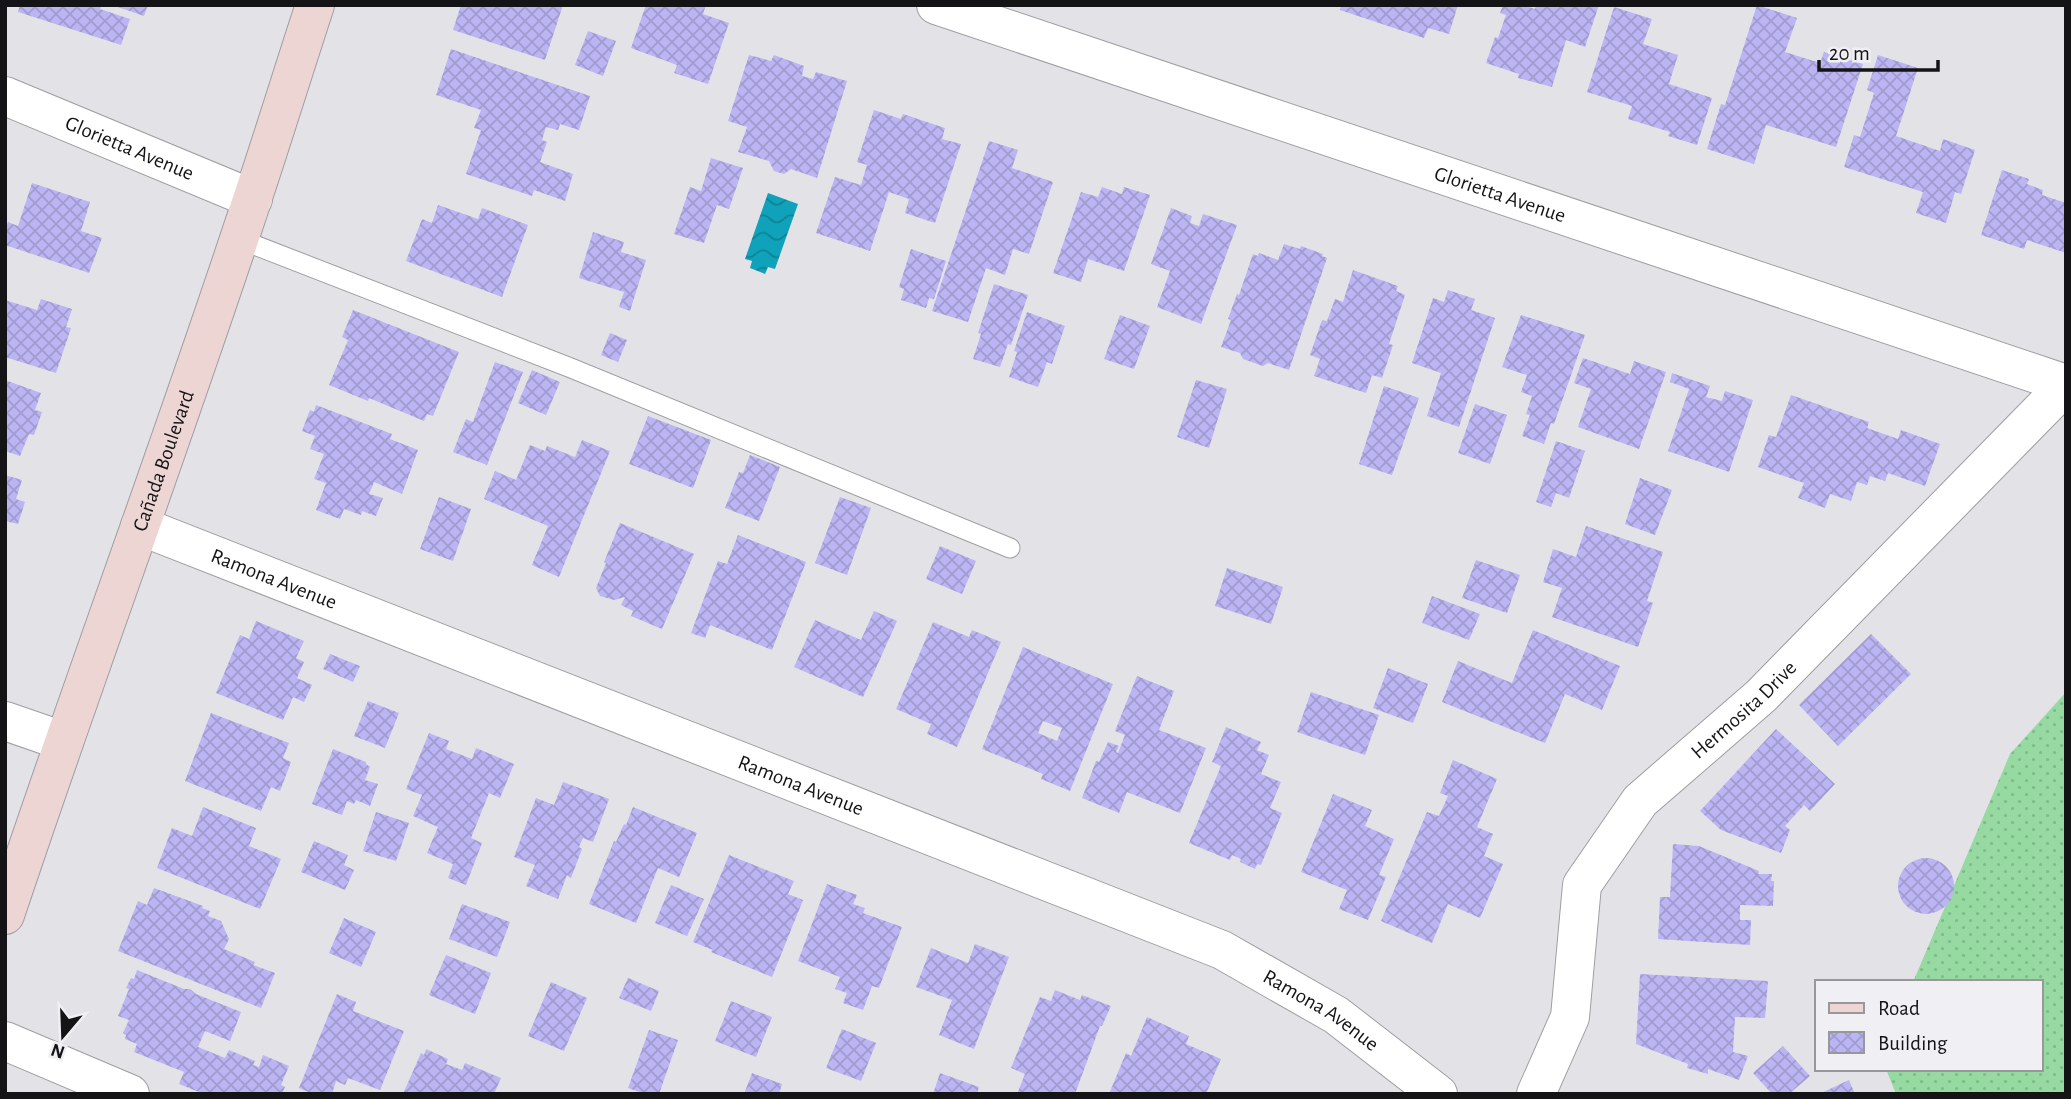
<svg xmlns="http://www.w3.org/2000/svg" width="2071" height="1099" font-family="'Alegreya Sans',sans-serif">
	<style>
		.grass { fill: url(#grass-dots) }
		.water { fill: url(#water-waves) }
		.building { fill: url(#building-cross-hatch); fill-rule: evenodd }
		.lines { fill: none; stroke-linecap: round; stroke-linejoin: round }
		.service-casing { stroke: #9e9da2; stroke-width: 21 }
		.minor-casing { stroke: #9e9da2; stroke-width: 40 }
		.secondary-casing { stroke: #9e9da2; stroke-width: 40 }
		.service { stroke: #fff; stroke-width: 19 }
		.minor { stroke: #fff; stroke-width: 38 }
		.secondary { stroke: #edd5d3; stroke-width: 38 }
		.labels { text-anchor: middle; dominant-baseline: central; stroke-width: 7; stroke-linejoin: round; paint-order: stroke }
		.street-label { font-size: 21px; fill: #141416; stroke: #f0f0f4 }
	</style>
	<defs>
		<pattern id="grass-dots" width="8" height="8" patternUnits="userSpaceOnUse" patternTransform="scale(1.75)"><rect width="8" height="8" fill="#96daa2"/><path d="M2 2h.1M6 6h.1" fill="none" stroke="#80ba8b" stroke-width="1.8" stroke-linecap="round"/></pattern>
		<pattern id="water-waves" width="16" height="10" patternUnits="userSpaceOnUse" patternTransform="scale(1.75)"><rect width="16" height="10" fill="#10a2ba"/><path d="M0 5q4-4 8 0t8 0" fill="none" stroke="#0e8396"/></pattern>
		<pattern id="building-cross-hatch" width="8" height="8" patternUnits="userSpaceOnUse" patternTransform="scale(1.75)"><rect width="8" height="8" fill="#bcb5f4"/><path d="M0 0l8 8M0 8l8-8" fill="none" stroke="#a19bd0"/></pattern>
	</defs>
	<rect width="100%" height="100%" fill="#e3e3e7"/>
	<path class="grass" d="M2066,692V1094H1896L1886,1069H2041V982H1913L2010,754Z"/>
	<path class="water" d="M768,193L798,204L775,269L768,267L765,274L750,268L752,261L745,259Z"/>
	<path class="building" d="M20,5H102L100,9L130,19L121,45L18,12Z
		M112,5H148L144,16Z
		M461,5H563L545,60L453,30Z
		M646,5H706L703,14L729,23L708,84L674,73L677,65L631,48Z
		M1341,5H1458L1449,34L1428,28L1424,38L1340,10Z
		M1503,5H1523L1535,9L1536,5H1599L1585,47L1566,40L1552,87L1518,78L1519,74L1486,63L1495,37L1498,38L1506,15L1500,13Z
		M1757,5L1797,18L1785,52L1820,63L1824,52L1863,64L1836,147L1766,125L1754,164L1707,149L1721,104L1725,105Z
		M1614,7L1652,19L1643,44L1678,55L1669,84L1712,98L1697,145L1668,136L1670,132L1628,119L1632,106L1587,92Z
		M588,31L616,41L603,76L575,65Z
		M451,49L590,96L579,130L560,124L558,130L546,127L542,140L547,142L540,162L573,174L565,201L534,190L532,196L466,174L481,130L474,128L481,110L436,95Z
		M749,55L771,61L774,55L804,66L802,76L813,79L816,72L847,81L817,178L791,169L784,174L774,171L769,161L738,152L747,127L728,121Z
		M1878,55L1918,68L1896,136L1940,151L1943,139L1975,150L1961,194L1955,192L1946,223L1916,213L1923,192L1844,167L1854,135L1860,137L1874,93L1867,90Z
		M874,110L901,119L903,114L945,128L942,139L961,144L935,223L905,213L909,199L889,192L870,251L816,233L835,177L861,185L867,165L857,162Z
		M989,141L1018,150L1012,168L1053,182L1029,254L1013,249L1005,275L986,268L968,322L932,311Z
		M711,158L743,168L729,209L717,205L704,243L674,234L690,187L701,191Z
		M2002,170L2029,179L2027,184L2043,190L2042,195L2066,203V253L2027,240L2024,249L1981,235Z
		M32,183L90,202L81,231L102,238L89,273L5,245V230L8,222L18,226Z
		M1102,187L1122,194L1124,187L1150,195L1124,271L1088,259L1081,282L1053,273L1081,192L1098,197Z
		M438,205L478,219L482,208L528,225L502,297L406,261L422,219L432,223Z
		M1171,208L1192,216L1190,223L1199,226L1203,214L1237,225L1201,324L1157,307L1170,271L1151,264Z
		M593,232L624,242L621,252L646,260L630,311L619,307L624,292L579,278Z
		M1284,244L1300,249L1301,246L1323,254L1322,256L1327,258L1289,370L1268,363L1263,366L1243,359L1240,353L1221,347L1231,320L1228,319L1237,294L1239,295L1253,254L1258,256L1259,253L1278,260Z
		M911,249L946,261L934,299L929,298L926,308L901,300L904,289L899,287Z
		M1353,270L1398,286L1396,291L1405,295L1389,344L1393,345L1382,378L1372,375L1366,393L1314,376L1320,359L1310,355L1322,320L1327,321L1335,299L1343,302Z
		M994,284L1028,295L1011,345L1008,344L1000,367L973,359L981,334L978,333Z
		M1448,290L1475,299L1471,310L1495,318L1459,427L1427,416L1441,373L1412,363L1433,298L1444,302Z
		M41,299L72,309L66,327L71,328L56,373L5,357V300L37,310Z
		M353,310L459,352L433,416L427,414L424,421L369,398L368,401L329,385L348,340L342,337Z
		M1027,312L1065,326L1052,364L1047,362L1038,387L1009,377L1017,352L1014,351Z
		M1120,315L1150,326L1134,369L1104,359Z
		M1521,315L1585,335L1554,424L1551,423L1544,444L1522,436L1530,415L1526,414L1532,396L1521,392L1527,375L1502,367Z
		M610,333L627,340L618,362L601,355Z
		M1583,358L1630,374L1634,361L1666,372L1639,449L1578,427L1591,389L1574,383Z
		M495,362L523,372L487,465L453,452L466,419L473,422Z
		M532,370L560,382L546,415L518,403Z
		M1672,373L1710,386L1706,397L1722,401L1725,391L1753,400L1729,472L1668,451L1689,389L1670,382Z
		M5,380L41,393L35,410L42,412L34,435L29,434L20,456L5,451Z
		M1196,380L1227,389L1209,448L1177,437Z
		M1384,386L1419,398L1392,475L1359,464Z
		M1791,395L1869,422L1867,428L1898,439L1901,430L1940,444L1925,486L1888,473L1885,481L1870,476L1867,485L1857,482L1851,501L1830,494L1825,508L1798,498L1804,483L1758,467L1769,435L1776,437Z
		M1475,404L1507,415L1490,464L1458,453Z
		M316,405L392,434L390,439L418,450L402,494L374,482L369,494L383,498L376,516L362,511L361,515L344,509L340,519L316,510L326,483L314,479L324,454L310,449L315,436L302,431L310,410L314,412Z
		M648,416L711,440L693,488L629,464Z
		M582,440L610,451L559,577L532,565L548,526L484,499L495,471L516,480L530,445L545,451L547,446L575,457Z
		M1556,441L1585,451L1569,498L1556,493L1551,507L1536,502Z
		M750,455L780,467L759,521L725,508L739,472L743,473Z
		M5,475L22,480L16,499L25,502L18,524L5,521Z
		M1640,478L1672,490L1655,535L1625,524Z
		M439,497L471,509L453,561L420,549Z
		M840,497L871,508L847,575L815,563Z
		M620,523L694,554L662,629L631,616L633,611L621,605L625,597L614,600L600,596L596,588L606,563L604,562Z
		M1586,526L1663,552L1647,601L1653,603L1638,647L1552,617L1562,588L1543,582L1553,549L1576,557Z
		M738,535L806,562L772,650L710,625L705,638L691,633L718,561L727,564Z
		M940,546L976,561L962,594L926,579Z
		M1476,560L1520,575L1507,613L1462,598Z
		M1227,568L1283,587L1271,624L1215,606Z
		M1432,596L1480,614L1469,640L1422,623Z
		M874,611L897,621L863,697L794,667L815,620L861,640Z
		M256,621L304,641L296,658L304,662L297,678L312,685L304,702L293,697L283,720L216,693L240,635L249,639Z
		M933,622L969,637L972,630L1001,642L957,747L927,734L931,724L896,709Z
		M1533,630L1620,666L1602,710L1565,694L1545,743L1442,702L1458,661L1512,683Z
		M1871,634L1911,674L1838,746L1799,705Z
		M1023,647L1113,684L1070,791L1041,779L1043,774L982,749ZM1043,721L1062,728L1057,741L1038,733Z
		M330,654L360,666L353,682L323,669Z
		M1388,668L1428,684L1413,723L1373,708Z
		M1137,676L1174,691L1159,730L1206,748L1180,813L1127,792L1119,813L1082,798L1096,761L1099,762L1108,742L1119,746L1116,752L1118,753L1125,735L1115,731Z
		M1311,692L1379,715L1365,755L1297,732Z
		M368,701L399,713L385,748L354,736Z
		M211,713L289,743L283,758L291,762L280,791L271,787L261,811L185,781Z
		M1226,727L1261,742L1257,750L1269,755L1261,774L1281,782L1270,808L1282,813L1261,865L1257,864L1255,869L1240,862L1241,859L1232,855L1230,860L1189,843L1221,766L1212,762Z
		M1776,729L1835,784L1810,811L1804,805L1785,826L1790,830L1781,853L1721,830L1700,811Z
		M429,733L449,741L446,749L472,759L476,748L514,764L500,798L489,793L471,838L482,843L466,885L448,878L453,864L427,853L438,827L413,816L422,795L406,789Z
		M333,749L366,762V764L370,767L365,780L378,784L370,806L356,800L354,804L347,801L342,815L312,804Z
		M1453,760L1497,779L1477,827L1493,834L1484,856L1503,864L1480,918L1448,904L1432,943L1381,921L1427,812L1439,816L1448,796L1440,793Z
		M563,782L609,799L593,842L583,838L579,847L582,849L571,878L567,875L558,899L526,886L535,865L514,857L536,798L554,805Z
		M1333,794L1372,810L1365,826L1394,839L1379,875L1386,877L1368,920L1339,909L1347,890L1301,872Z
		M203,807L256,828L249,846L281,859L260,909L157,868L172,828L192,836Z
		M633,807L697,833L679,877L658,868L636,923L589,904L614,841L616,842L624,824L626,825Z
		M376,812L409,823L396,861L363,851Z
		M314,841L348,855L344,865L354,870L345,890L301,872Z
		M1673,844L1699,846L1759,871L1758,874H1772L1771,881H1774L1773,906L1740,905V920H1751L1750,945L1658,939L1660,897H1670Z
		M729,855L794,881L788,894L803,900L772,977L711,952L713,950L693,942Z
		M1898 886a28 28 0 1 1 56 0a28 28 0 1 1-56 0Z
		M827,884L857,895L853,904L865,908L863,913L902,927L879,988L872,986L863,1010L843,1003L847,993L835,989L840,977L798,961Z
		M671,885L704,899L687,936L655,923Z
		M154,888L203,906L202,908L210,911L208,916L221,921L229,939L224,949L255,962L253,965L275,973L261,1008L118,951L138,901L147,905Z
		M462,904L510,922L497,957L449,939Z
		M344,918L376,932L361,967L329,953Z
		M975,944L1009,957L974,1049L939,1035L952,1000L916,987L931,948L968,963Z
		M446,955L491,973L475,1014L429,995Z
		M137,970L184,989H190L196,994L241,1012L230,1041L205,1031L198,1047L225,1058L229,1050L255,1061L253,1065L259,1067L263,1055L289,1066L281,1085L285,1087L282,1094H204L179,1084L184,1072L134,1052L137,1044L125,1039L126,1035L123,1033L129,1020L118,1016L129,989L126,988L131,978L134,979Z
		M1640,974L1768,981L1765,1018L1735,1017L1733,1052L1748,1056L1739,1080L1708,1069V1074L1687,1068L1688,1064L1636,1044Z
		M628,978L659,991L651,1011L619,998Z
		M551,982L587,998L564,1051L528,1036Z
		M1055,990L1080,1000L1082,995L1111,1006L1102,1026H1100L1075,1094H1017L1025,1074L1011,1068L1040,997L1051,1001Z
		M337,994L356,1002L353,1011L404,1031L380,1090L348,1078L345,1085L336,1081L332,1094H313L299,1088Z
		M731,1001L772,1017L756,1057L715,1041Z
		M1147,1017L1189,1036L1186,1044L1221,1059L1206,1094H1109L1126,1053L1131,1056Z
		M842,1029L876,1043L861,1081L826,1068Z
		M649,1030L678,1040L659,1094H645L628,1088Z
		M1783,1046L1810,1076L1789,1094H1772L1753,1073Z
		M426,1049L448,1059L446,1064L462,1070L465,1063L501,1078L494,1094H403L421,1053L424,1055Z
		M752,1073L782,1084L779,1094H744Z
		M940,1073L979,1087L977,1094H933Z
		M1849,1080L1855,1094H1819Z"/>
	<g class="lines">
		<defs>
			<path id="service" d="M239,239L571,368L1010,548"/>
			<g id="minor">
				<path id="s1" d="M936,5L2066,384"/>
				<path id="s2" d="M5,96L253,199"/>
				<path id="s3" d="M140,526L1222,950L1336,1015L1438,1094"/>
				<path d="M5,721L63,741"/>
				<path d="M5,1041L130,1094"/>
				<path id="s4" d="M1536,1094L1570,1017L1582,885L1640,801L1761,696L2066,385"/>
			</g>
			<g id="secondary">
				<path id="s5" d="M5,915C85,675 174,438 253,197C274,134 294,69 315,5"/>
			</g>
		</defs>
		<use href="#service" class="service-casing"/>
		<use href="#minor" class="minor-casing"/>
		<use href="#secondary" class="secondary-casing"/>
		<use href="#service" class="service"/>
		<use href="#minor" class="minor"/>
		<use href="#secondary" class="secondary"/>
	</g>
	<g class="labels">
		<g class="street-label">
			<text stroke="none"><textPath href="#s2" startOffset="135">Glorietta Avenue</textPath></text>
			<text stroke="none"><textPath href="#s1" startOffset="595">Glorietta Avenue</textPath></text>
			<text stroke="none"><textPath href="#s5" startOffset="481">Cañada Boulevard</textPath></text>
			<text stroke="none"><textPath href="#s3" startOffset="144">Ramona Avenue</textPath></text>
			<text stroke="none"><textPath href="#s4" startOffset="457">Hermosita Drive</textPath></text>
			<text stroke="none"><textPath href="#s3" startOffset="710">Ramona Avenue</textPath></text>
			<text stroke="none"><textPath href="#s3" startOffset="1278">Ramona Avenue</textPath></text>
		</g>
	</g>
	<rect width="2071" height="1099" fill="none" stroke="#141416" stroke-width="14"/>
	<rect x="1815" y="980" width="228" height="91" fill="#f0f0f4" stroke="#98989b" stroke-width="2"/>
	<rect x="1829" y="1003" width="35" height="10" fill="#edd5d3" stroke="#98989b" stroke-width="2"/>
	<text x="1878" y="1015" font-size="21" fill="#141416">Road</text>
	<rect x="1829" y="1032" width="35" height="21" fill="url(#building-cross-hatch)" stroke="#98989b" stroke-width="2"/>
	<text x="1878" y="1050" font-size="21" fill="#141416">Building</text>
	<g transform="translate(63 1036) rotate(199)" stroke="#f0f0f4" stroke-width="5" paint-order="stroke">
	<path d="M0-5L12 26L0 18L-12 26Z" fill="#141416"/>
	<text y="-10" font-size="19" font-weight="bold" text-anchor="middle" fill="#141416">N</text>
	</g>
	<path d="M1819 60v10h119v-10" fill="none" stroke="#141416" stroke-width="3.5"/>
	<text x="1829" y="60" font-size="21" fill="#141416" stroke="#f0f0f4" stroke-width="5" paint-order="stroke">20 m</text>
</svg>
